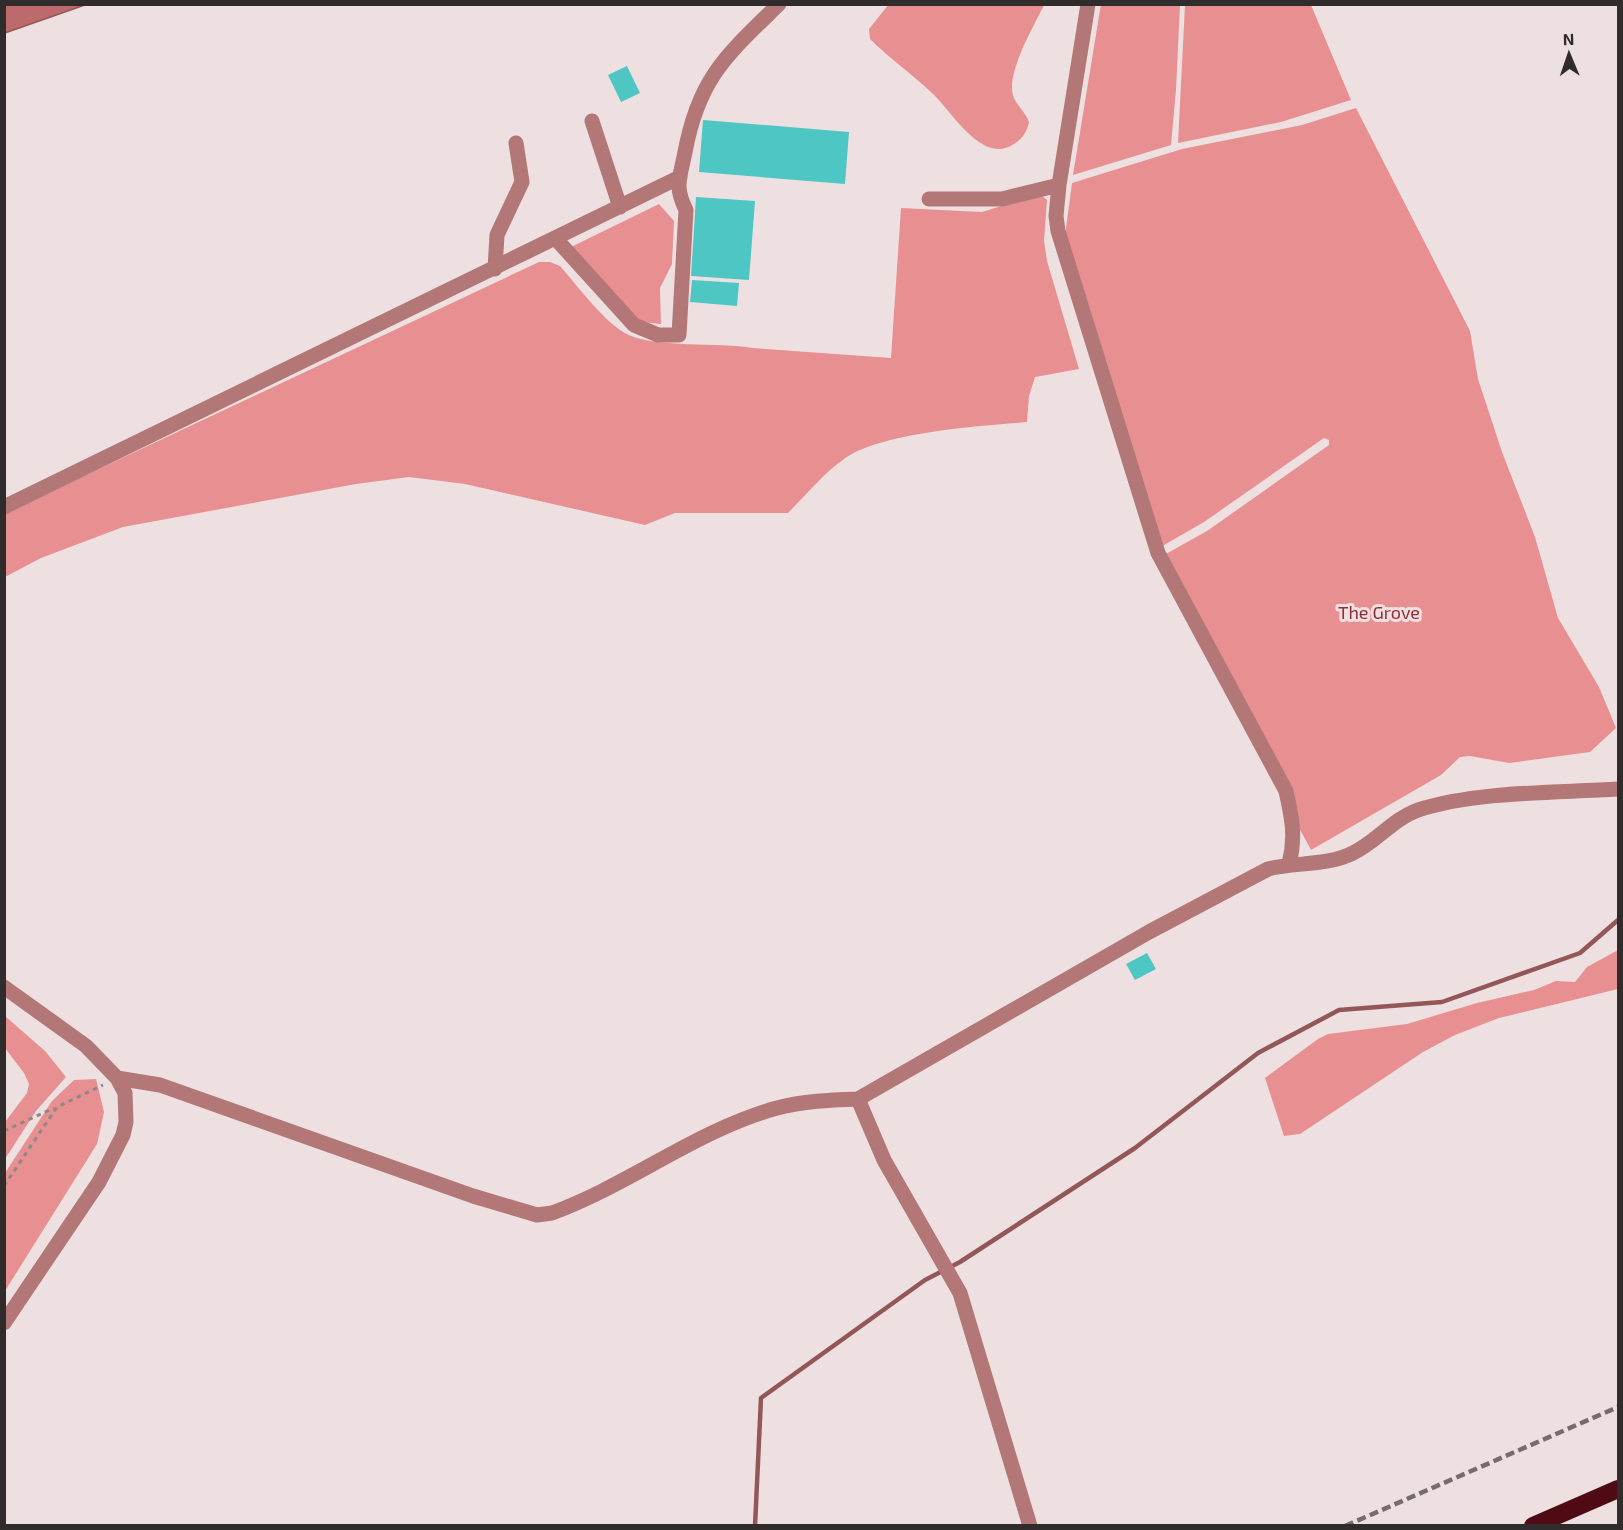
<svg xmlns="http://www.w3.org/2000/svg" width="1623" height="1530" font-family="'Exo 2',sans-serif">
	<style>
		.forest { fill: #e89091 }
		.water { fill: #bd6a6c; stroke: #935759; stroke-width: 1.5 }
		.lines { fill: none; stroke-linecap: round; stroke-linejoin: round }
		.stream { stroke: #935759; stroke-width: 4.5 }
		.building { fill: #4ec6c3 }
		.path { stroke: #918787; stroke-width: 3; stroke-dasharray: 4.5 4.5; stroke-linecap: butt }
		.minor { stroke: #b37777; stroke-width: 15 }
		.highway { stroke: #500a14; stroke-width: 18 }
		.rail { stroke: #756d6d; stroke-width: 4.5; stroke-dasharray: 9 4.5; stroke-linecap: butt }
		.labels { text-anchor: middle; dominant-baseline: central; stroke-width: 6; stroke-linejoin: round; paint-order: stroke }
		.park-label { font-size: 18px; fill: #932d36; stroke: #eee0e0 }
	</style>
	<rect width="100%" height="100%" fill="#eee0e0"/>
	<path class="forest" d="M889,4L1044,5C1034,26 1004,76 1014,98C1018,107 1026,113 1029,122C1027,132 1022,139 1014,144C982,166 951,110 932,93C912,74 889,58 870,39L869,29Z
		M1101,4L1180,5L1176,90L1171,145L1073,175Z
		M1185,5H1311L1351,100L1281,122L1178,143Z
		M1356,108L1470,331L1478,379L1502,452L1535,537L1558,618L1599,687L1616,728L1590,752L1509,763L1470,756L1460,757L1441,775L1311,850L1155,560L1207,531L1329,445V440L1324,438L1204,522L1152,552L1062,258L1072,183L1182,149L1302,125Z
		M1040,194L1047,200L1044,241L1047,261L1079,369L1035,377L1029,396L1027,422C981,426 881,432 844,459C824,473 806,495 788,513H675L645,525L465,484L409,477L356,484L123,527L41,558L5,577V513L539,262H550L560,266C578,286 605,324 629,335C656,348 719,342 753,348L891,358L901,208L982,212Z
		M659,204L674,221L672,264L660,288L661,324L641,322L571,250L573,246Z
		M1618,950V989L1499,1018L1455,1035L1423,1052L1300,1134L1284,1136L1265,1078L1318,1039L1328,1034L1407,1024L1477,1003L1534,990L1556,981L1575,982L1587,967Z
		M5,1016L45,1051L66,1077L36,1111L5,1159V1122L27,1093L29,1084L24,1073L5,1048Z
		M96,1079L104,1112L97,1144L5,1291V1173L52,1101L74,1080Z"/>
	<path class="water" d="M5,4H85V5L5,33Z"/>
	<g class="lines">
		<path class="stream" d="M755,1526L761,1398L925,1280L960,1262L1135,1148L1258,1053L1339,1010L1442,1002L1580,953L1618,920"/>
	</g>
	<path class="building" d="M627,66L640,93L621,102L608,75Z
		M703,120L849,132L845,184L699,172Z
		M696,197L755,201L749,280L691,276Z
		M692,280L739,283L737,306L690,302Z
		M1147,953L1156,969L1135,980L1126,964Z"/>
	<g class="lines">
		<path class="path" d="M4,1131L54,1108
			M4,1186L57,1107L103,1085"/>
		<path class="minor" d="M1088,4L1059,185L1056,216L1058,231L1158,553L1286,791C1292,818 1296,837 1289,864
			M592,121L620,207
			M929,199H1002L1059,185
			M556,239L634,325L658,335H679L686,210C674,186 680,178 685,152C699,77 727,55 779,4
			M495,269L497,235L522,182L516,143
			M4,507L680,177
			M4,987L86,1046L117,1078L125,1093L126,1122L123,1135L99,1182L4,1323
			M117,1078L160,1085L473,1196L537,1215L552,1213C629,1185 697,1130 777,1108C803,1101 831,1100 858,1099L1149,932L1268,869C1296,862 1327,866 1353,853C1376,842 1393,819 1418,810C1477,791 1556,793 1618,789
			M858,1099L884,1160L960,1293L1030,1526"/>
		<path class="highway" d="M1533,1526L1618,1489"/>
		<path class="rail" d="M1345,1526L1618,1407"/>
	</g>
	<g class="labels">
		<g class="park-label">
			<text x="1379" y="612">The Grove</text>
		</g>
	</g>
	<rect width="1623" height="1530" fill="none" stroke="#312c2c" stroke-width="12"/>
	<g transform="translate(1569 54) rotate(358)" stroke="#eee0e0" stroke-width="4.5" paint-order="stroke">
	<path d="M0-4.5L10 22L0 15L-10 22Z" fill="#312c2c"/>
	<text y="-9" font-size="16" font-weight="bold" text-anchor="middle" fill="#312c2c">N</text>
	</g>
</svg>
